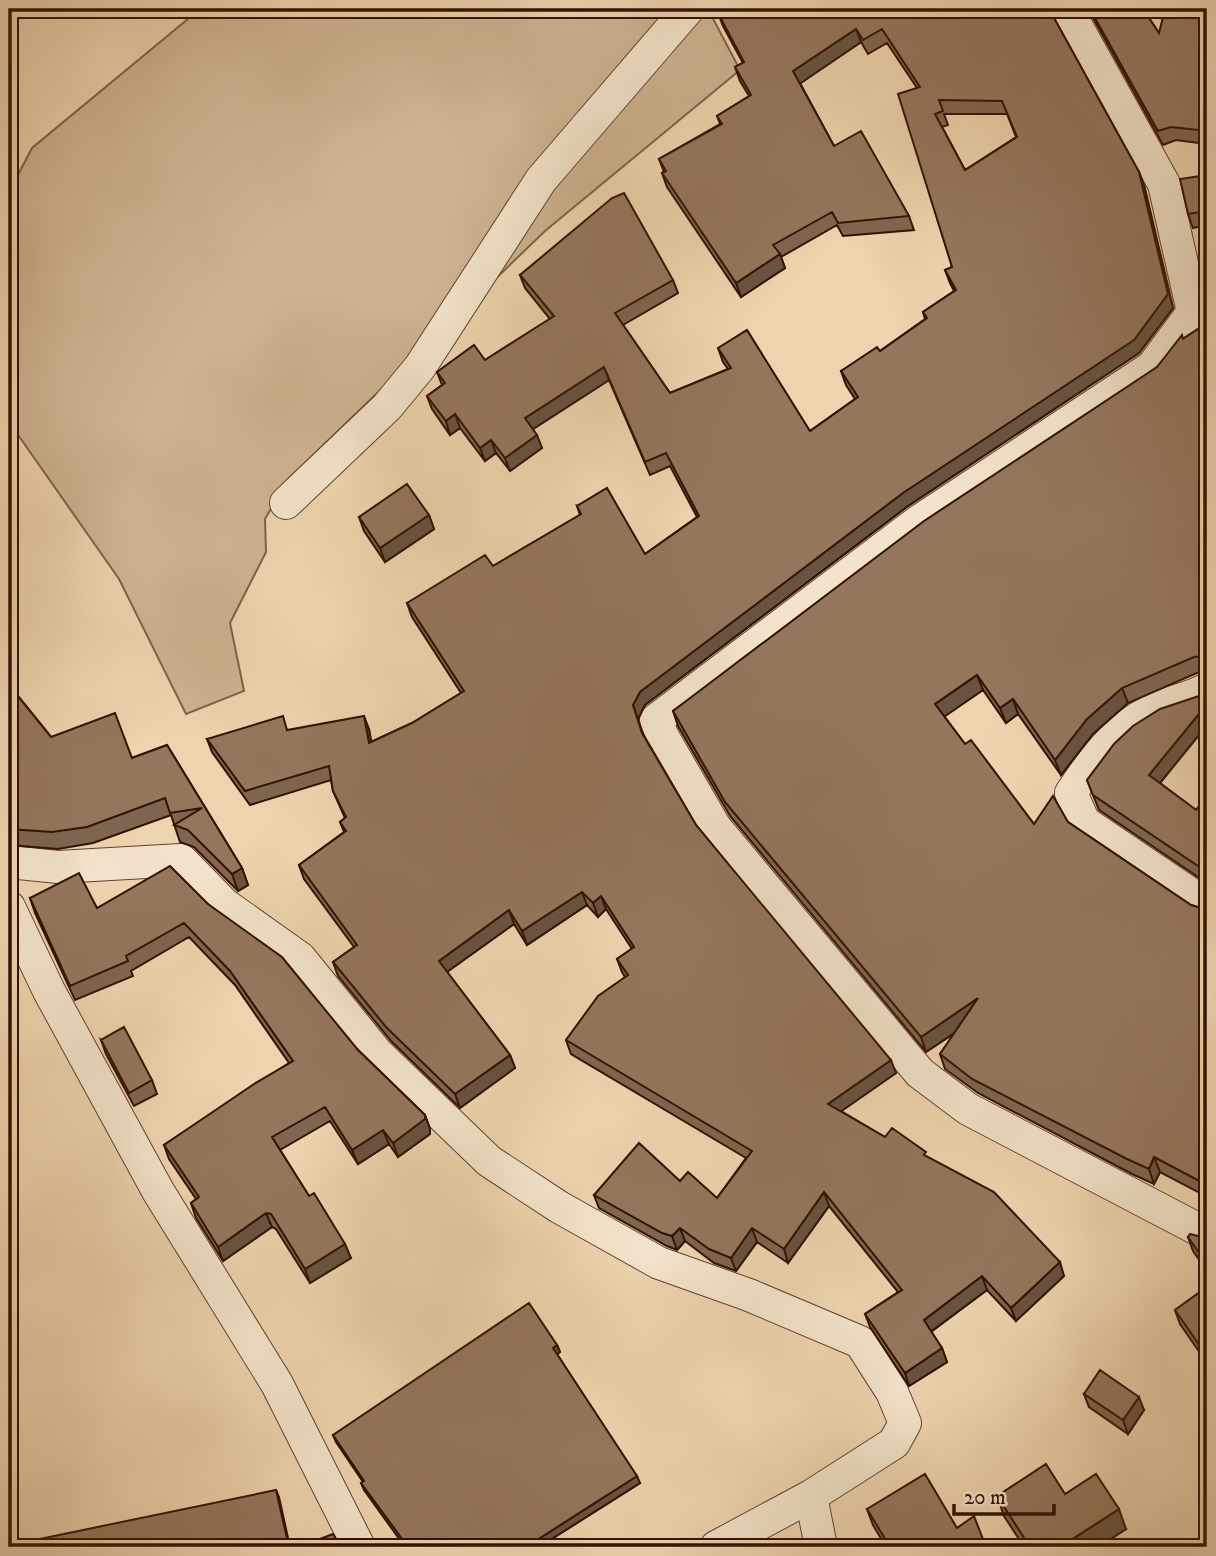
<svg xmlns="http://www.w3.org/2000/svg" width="1216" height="1556" font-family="'IM FELL DW Pica',serif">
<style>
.green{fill:#cdb391;stroke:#80624a;stroke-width:2}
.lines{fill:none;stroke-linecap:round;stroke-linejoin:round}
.street-casing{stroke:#61422e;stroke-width:34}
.street{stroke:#f3e3ca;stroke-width:32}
.wall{fill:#7e654f;stroke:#321103;stroke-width:2;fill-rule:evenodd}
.shaded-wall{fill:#675340;stroke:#321103;stroke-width:2}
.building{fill:#93765c;stroke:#321103;stroke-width:2;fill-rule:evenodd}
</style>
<rect width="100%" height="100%" fill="#edd4ae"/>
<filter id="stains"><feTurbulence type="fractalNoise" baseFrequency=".00286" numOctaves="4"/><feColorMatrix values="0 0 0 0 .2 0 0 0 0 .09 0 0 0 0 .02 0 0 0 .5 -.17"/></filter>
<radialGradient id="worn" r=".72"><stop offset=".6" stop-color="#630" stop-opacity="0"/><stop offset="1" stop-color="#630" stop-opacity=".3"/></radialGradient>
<path class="green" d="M 200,9 L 708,9 L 740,70 L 545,231 L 289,478 L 265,519 L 266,552 L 230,623 L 244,691 L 186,714 L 119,579 L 9,422 L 9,192 L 32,148 Z"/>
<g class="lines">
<g class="street-casing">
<path id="street" d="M 1067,9 L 1164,184 L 1193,312
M 1207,293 L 1152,367 L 919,521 L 656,720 L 663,737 L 715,827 L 920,1073 L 968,1109 L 1207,1234
M 286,503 L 387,407 L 420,367 L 541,180 L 688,9
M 1207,689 C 1189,699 1169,701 1151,711 C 1116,728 1092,761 1071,793 L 1084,822 L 1207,905
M 9,862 L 58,867 L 181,860 L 224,904 L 300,958 L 377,1053 L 489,1161 L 559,1207 L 659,1263 L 749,1295 L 860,1342 L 892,1392 L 905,1423 L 894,1443 L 811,1496
M 9,907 L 49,991 L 158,1191 L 277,1384 L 359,1547
M 716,1547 L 811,1496 L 821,1547"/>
</g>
<use href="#street" class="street"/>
</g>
<path class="wall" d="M 1049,9 L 1139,172 L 1144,185 L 1173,308 L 1139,353 L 908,506 L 645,705 L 638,719 L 643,734 L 696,825 L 896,1073 L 841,1111 L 885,1137 L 929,1158 L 1064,1276 L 1016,1321 L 987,1290 L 931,1332 L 942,1348 L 947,1362 L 909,1386 L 870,1327 L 865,1314 L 898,1292 L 829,1206 L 788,1263 L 757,1242 L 736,1271 L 714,1263 L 685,1241 L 677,1250 L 667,1246 L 599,1208 L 594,1195 L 680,1181 L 717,1198 L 746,1158 L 571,1054 L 566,1040 L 625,977 L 622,972 L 617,959 L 632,949 L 606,909 L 598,917 L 587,905 L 527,945 L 514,924 L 447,972 L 510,1055 L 515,1068 L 460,1108 L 391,1041 L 338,976 L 333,962 L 354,947 L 304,879 L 299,865 L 344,832 L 340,822 L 345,818 L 333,791 L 331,780 L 250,805 L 212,752 L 207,739 L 369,729 L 371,742 L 412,723 L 461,693 L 412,617 L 407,603 L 493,566 L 580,515 L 577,506 L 645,554 L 697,517 L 670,466 L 650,475 L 609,380 L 533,429 L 542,448 L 510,471 L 496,453 L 485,461 L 460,428 L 450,435 L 432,409 L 427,396 L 442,385 L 437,372 L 485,360 L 550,319 L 525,288 L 520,275 L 673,280 L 678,293 L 623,325 L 670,393 L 728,369 L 723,362 L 718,348 L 810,431 L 855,399 L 846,385 L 841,371 L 880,351 L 925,319 L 923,312 L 954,291 L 950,283 L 945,270 L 952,267 L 917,88 L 887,43 L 868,54 L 861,42 L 800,83 L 834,146 L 909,216 L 914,230 L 843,236 L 837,225 L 781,257 L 785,268 L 741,297 L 667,187 L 662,173 L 664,172 L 659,159 L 720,124 L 717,116 L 749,96 L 740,81 L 735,67 L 743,63 L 723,26 L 718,13 ZM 944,114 L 1007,114 L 1016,137 L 965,170 L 942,127 L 948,125 Z
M 1088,9 L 1143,9 L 1159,33 L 1207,9 L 1207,144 L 1176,140 L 1163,145 Z
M 1207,175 L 1207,225 L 1193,228 L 1188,214 Z
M 1207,323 L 1207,671 L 1199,672 L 1128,703 L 1093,734 L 1061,775 L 1018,714 L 1006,723 L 983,690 L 944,716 L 965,744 L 1034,824 L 1068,822 L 1191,905 L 1201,908 L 1207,905 L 1207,1213 L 1202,1198 L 1204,1195 L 1160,1172 L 1154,1184 L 1132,1174 L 978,1093 L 945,1069 L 940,1054 L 955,1033 L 926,1052 L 730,816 L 678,726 L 673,711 L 1157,367 L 1184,338 Z
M 429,515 L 434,529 L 385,562 L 364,531 L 359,517 Z
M 9,685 L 51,737 L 132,758 L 167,745 L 242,868 L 248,885 L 238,891 L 194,847 L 180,842 L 171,815 L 93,843 L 58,849 L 9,845 Z
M 1207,691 L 1207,737 L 1203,730 L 1160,783 L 1196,810 L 1207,797 L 1207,883 L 1099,810 L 1087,780 Z
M 30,898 L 97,908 L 208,904 L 425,1115 L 430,1129 L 430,1134 L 398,1157 L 389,1144 L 358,1164 L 330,1121 L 280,1150 L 309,1196 L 351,1258 L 310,1283 L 276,1229 L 272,1227 L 223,1261 L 196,1218 L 191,1203 L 196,1199 L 169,1159 L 164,1145 L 289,1063 L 235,985 L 189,937 L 131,971 L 133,976 L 75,1000 L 35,913 Z
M 101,1040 L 152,1080 L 157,1094 L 134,1106 L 106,1054 Z
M 1207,1236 L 1207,1271 L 1193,1251 L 1188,1237 L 1202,1237 Z
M 1207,1287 L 1207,1363 L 1180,1324 L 1175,1310 Z
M 557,1345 L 560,1352 L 557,1354 L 640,1483 L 539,1547 L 405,1547 L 364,1490 L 361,1483 L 363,1482 L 336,1442 L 333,1435 Z
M 1084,1394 L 1144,1410 L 1128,1434 L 1089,1407 Z
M 1065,1494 L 1126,1529 L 1098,1547 L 1024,1547 L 1004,1516 L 997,1496 Z
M 867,1509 L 957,1528 L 986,1547 L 886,1547 L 873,1525 Z"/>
<path class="shaded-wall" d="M 856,29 L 861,42 L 798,85 L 793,71 Z
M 1139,172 L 1144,185 L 1173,308 L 1139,353 L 908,506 L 645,705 L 638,719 L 633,705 L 640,692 Z
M 780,254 L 785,268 L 741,297 L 736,283 Z
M 604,367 L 609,380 L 530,431 L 525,418 Z
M 455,414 L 460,428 L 450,435 L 446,421 Z
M 537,435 L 542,448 L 510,471 L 505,458 Z
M 491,440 L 496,453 L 485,461 L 480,448 Z
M 1207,462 L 1207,480 L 1200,466 Z
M 429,515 L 434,529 L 385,562 L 380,548 Z
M 9,576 L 12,585 L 9,587 Z
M 977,675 L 983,690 L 941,719 L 935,704 Z
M 1122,688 L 1128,703 L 1093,734 L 1061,775 L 1055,760 L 1087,719 Z
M 1013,699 L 1018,714 L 1006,723 L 1000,708 Z
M 1198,715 L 1203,730 L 1155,789 L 1149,775 Z
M 364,716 L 369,729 L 374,756 L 369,743 Z
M 242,868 L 248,885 L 238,891 L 232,874 Z
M 582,892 L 587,905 L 527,945 L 522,931 Z
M 601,896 L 606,909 L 598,917 L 593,903 Z
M 509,910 L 514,924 L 444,974 L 439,961 Z
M 978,998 L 984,1013 L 926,1052 L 921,1037 Z
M 510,1055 L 515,1068 L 460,1108 L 455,1094 Z
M 891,1060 L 896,1073 L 833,1117 L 828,1104 Z
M 425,1115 L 430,1129 L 430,1134 L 398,1157 L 393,1143 Z
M 383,1130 L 389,1144 L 358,1164 L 352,1150 Z
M 1154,1157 L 1160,1172 L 1154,1184 L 1149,1169 Z
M 824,1192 L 829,1206 L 788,1263 L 784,1249 Z
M 266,1213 L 272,1227 L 223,1261 L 218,1247 Z
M 680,1228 L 685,1241 L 677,1250 L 672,1236 Z
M 752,1228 L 757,1242 L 736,1271 L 731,1258 Z
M 345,1244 L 351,1258 L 310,1283 L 305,1269 Z
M 1060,1262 L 1064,1276 L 1016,1321 L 1011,1308 Z
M 982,1276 L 987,1290 L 929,1333 L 924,1320 Z
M 557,1345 L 560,1352 L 556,1355 L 553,1348 Z
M 942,1348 L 947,1362 L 909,1386 L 905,1373 Z
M 1139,1397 L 1144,1410 L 1128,1434 L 1123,1420 Z
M 637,1476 L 640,1483 L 539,1547 L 526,1547 Z
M 276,1490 L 279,1497 L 290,1547 L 289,1547 Z
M 1119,1509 L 1126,1529 L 1098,1547 L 1060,1547 Z"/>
<path class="building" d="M 726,9 L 1049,9 L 1139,172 L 1168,294 L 1134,340 L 903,493 L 640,692 L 633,705 L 642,733 L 696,825 L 891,1060 L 828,1104 L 885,1137 L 892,1128 L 926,1152 L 924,1155 L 994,1192 L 1060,1262 L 1011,1308 L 982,1276 L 924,1320 L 942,1348 L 905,1373 L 865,1314 L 902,1290 L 824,1192 L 784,1249 L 752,1228 L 731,1258 L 709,1249 L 680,1228 L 672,1236 L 662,1233 L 594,1195 L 639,1143 L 680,1181 L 688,1172 L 717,1198 L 752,1151 L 566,1040 L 598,996 L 628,975 L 617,959 L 634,947 L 601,896 L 593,903 L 582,892 L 522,931 L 509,910 L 439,961 L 510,1055 L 455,1094 L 386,1027 L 333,962 L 357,945 L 299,865 L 346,831 L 340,822 L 346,817 L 333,791 L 329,766 L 245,791 L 207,739 L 283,716 L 287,730 L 364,716 L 369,743 L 412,723 L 464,691 L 407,603 L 485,555 L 493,566 L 581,514 L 577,506 L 607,488 L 645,554 L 699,516 L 666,453 L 645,462 L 604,367 L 525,418 L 537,435 L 505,458 L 491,440 L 480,448 L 455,414 L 446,421 L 427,396 L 445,383 L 437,372 L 474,345 L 485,360 L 554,316 L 520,275 L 612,198 L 624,193 L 673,280 L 615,313 L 670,393 L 731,368 L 718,348 L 747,330 L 810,431 L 858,397 L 841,371 L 877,347 L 880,351 L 927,318 L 923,312 L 956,290 L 945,270 L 952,267 L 898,94 L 920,87 L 882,29 L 863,40 L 856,29 L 793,71 L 834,146 L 861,131 L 909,216 L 838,223 L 832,212 L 773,245 L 780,254 L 736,283 L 662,173 L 666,171 L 659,159 L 722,124 L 717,116 L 751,95 L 735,67 L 744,62 L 718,13 ZM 939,100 L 1002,101 L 1017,137 L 965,170 L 935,114 L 943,111 Z
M 1090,9 L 1143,9 L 1159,33 L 1165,9 L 1207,9 L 1207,131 L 1171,127 L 1158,131 Z
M 1207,175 L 1207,211 L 1188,214 L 1180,179 Z
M 1207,323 L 1207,462 L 1200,466 L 1207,477 L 1207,507 L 1204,509 L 1207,513 L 1207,657 L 1203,656 L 1194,657 L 1122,688 L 1087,719 L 1055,760 L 1013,699 L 1000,708 L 977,675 L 935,704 L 965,744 L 971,740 L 1034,824 L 1053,796 L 1068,822 L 1191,905 L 1201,908 L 1207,905 L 1207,1185 L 1154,1157 L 1149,1169 L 1127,1159 L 972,1079 L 940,1054 L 978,998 L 921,1037 L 725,802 L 673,711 L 924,521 L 1157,367 L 1182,335 L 1183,339 Z
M 407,484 L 429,515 L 380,548 L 359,517 Z
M 9,685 L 51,737 L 115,713 L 132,758 L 167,745 L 242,868 L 232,874 L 188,830 L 174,825 L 202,808 L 170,813 L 165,798 L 87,827 L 52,832 L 9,829 Z
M 1207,691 L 1207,727 L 1206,728 L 1198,715 L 1149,775 L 1196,810 L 1207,797 L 1207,872 L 1093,795 L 1087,780 L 1114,744 L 1133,726 L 1160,709 L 1202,695 Z
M 170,866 L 208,904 L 282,957 L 358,1050 L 425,1115 L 425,1119 L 393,1143 L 383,1130 L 352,1150 L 325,1107 L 272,1137 L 309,1196 L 314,1193 L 345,1244 L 305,1269 L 271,1214 L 266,1213 L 218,1247 L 191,1203 L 199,1197 L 164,1145 L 254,1084 L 293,1061 L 230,971 L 184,923 L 126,956 L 128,961 L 70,986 L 30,898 L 79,873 L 97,908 Z
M 124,1027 L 152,1080 L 129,1093 L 101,1040 Z
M 1207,1190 L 1207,1202 L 1202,1198 Z
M 1190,1234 L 1202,1237 L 1207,1236 L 1207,1264 L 1188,1237 Z
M 1207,1287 L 1207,1356 L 1175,1310 Z
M 529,1303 L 557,1345 L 553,1348 L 637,1476 L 526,1547 L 408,1547 L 361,1483 L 364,1481 L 333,1435 Z
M 1100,1370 L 1139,1397 L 1123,1420 L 1084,1394 Z
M 1046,1464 L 1065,1494 L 1096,1474 L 1119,1509 L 1060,1547 L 1030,1547 L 997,1496 Z
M 925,1474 L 957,1528 L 974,1516 L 986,1547 L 890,1547 L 867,1509 Z
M 276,1490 L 289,1547 L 31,1547 L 30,1541 Z
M 333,1534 L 341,1547 L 299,1547 Z"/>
<rect width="1216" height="1556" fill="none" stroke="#edd4ae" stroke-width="35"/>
<rect x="10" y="10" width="1195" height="1535" fill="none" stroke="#321103" stroke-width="3.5"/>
<rect x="18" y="18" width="1181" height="1521" fill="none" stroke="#321103" stroke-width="2"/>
<path d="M954 1504v10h100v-10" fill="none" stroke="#321103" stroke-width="3.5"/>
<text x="964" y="1504" font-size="21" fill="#321103" stroke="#f3e3ca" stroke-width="5" paint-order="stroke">20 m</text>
<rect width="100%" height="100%" filter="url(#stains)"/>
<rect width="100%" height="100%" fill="url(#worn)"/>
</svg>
